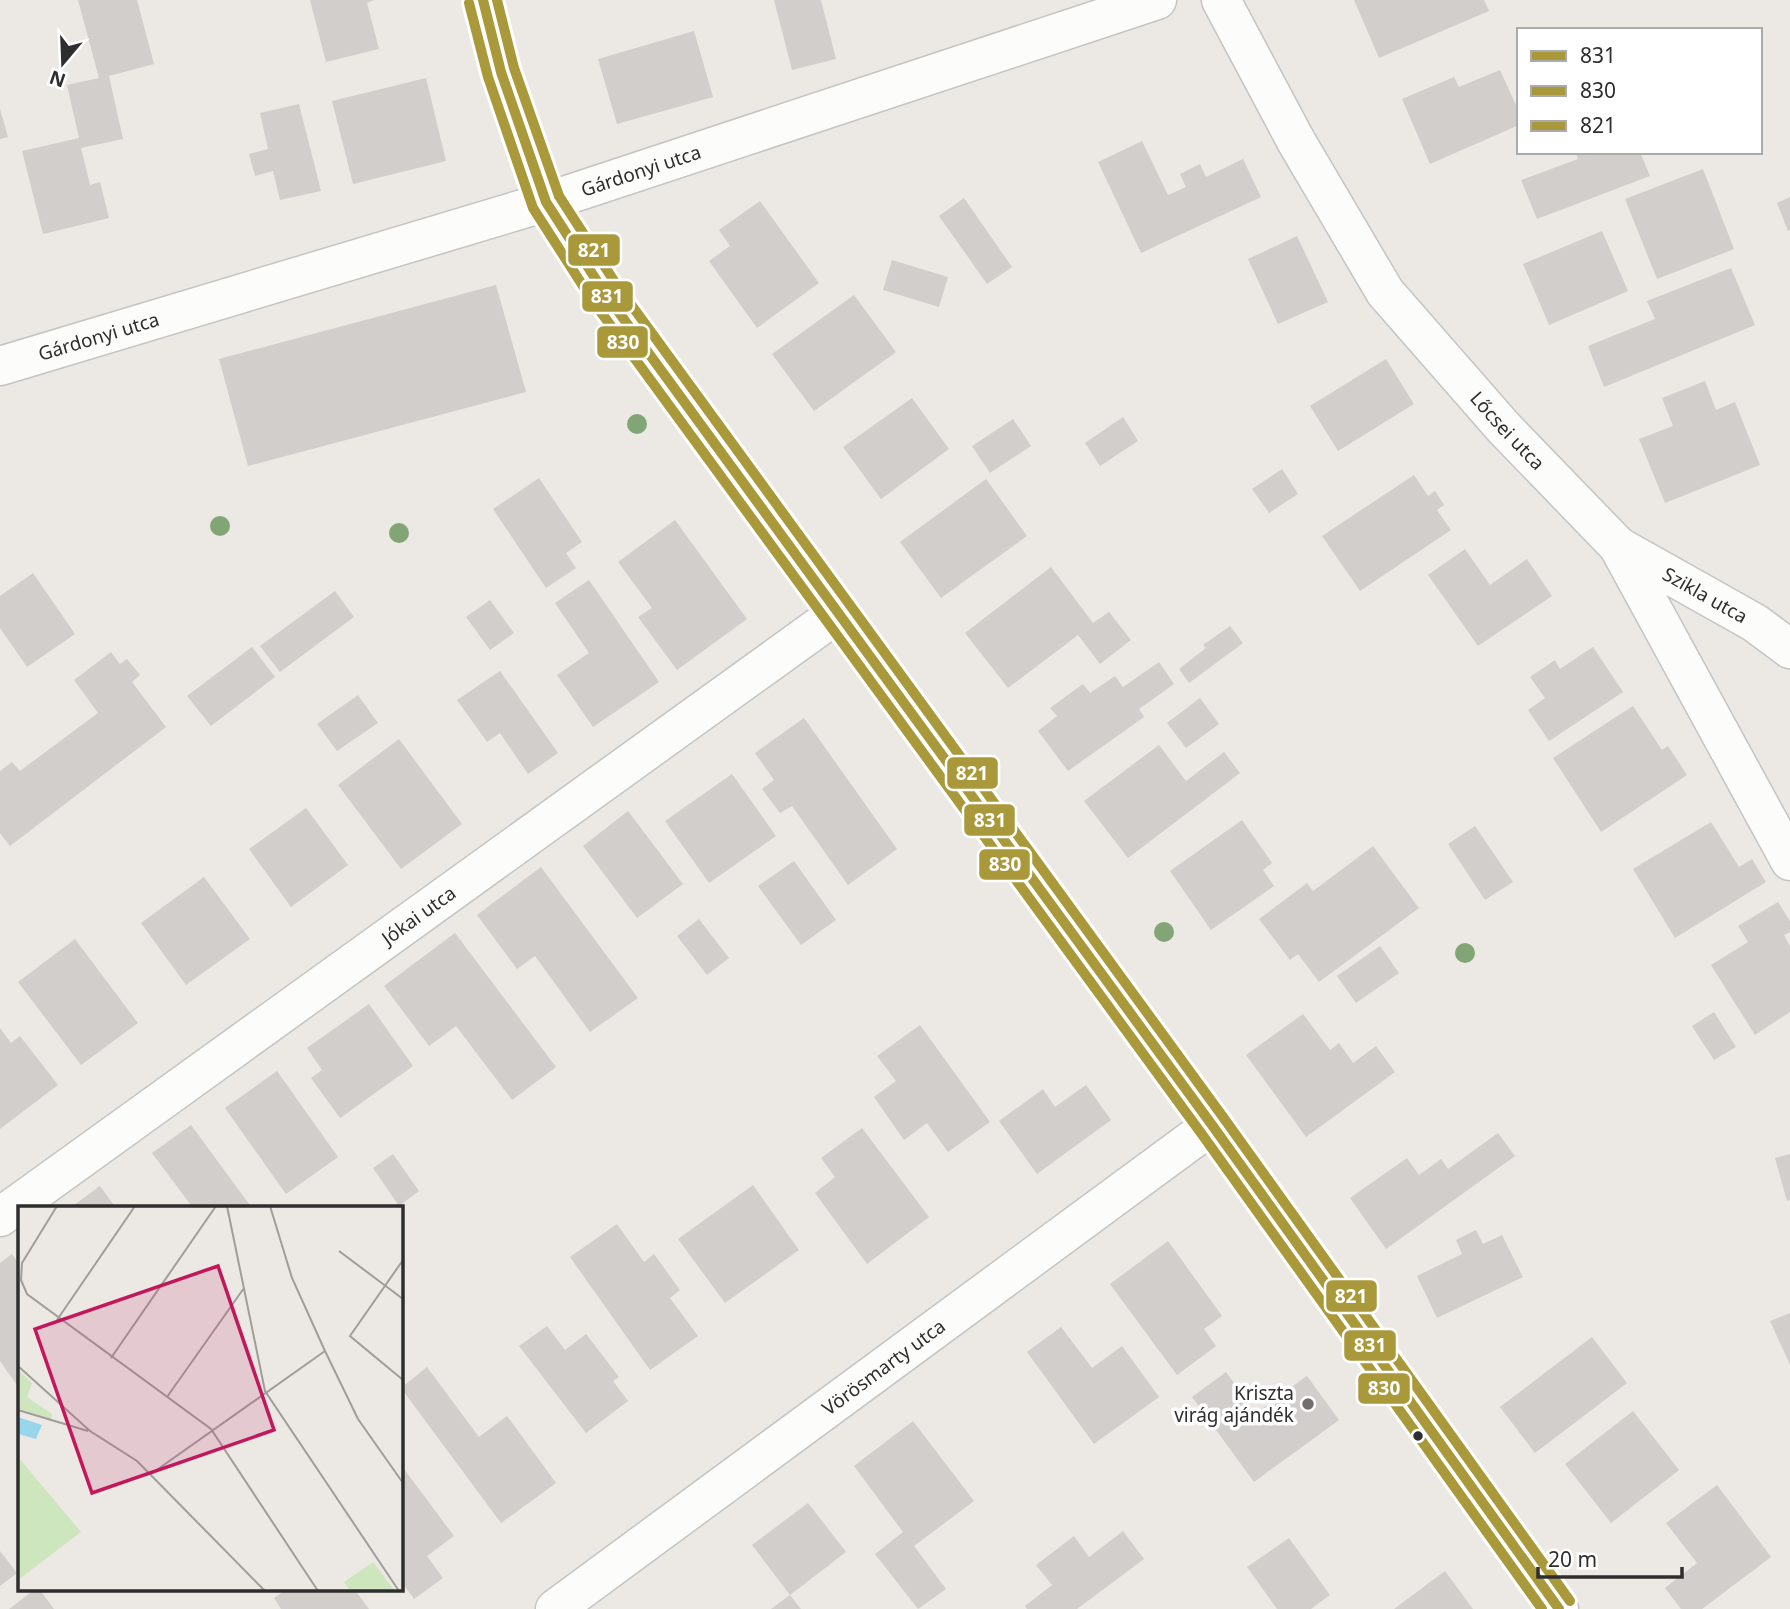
<svg xmlns="http://www.w3.org/2000/svg" width="1790" height="1609" font-family="'Noto Sans',sans-serif">
<style>
.building{fill:#d1cecb}
.lines{fill:none;stroke-linecap:round;stroke-linejoin:round}
.street-casing{stroke:#c5c4c5;stroke-width:41}
.secondary-casing{stroke:#c5c4c5;stroke-width:41}
.street{stroke:#fcfcfb;stroke-width:38}
.secondary{stroke:#fcfcfb;stroke-width:38}
.bus-1-casing{stroke:#fff;stroke-width:16}
.bus-2-casing{stroke:#fff;stroke-width:16}
.bus-3-casing{stroke:#fff;stroke-width:16}
.bus-1{stroke:#a9993b;stroke-width:10}
.bus-2{stroke:#a9993b;stroke-width:10}
.bus-3{stroke:#a9993b;stroke-width:10}
.tree{fill:#82a575}
.poi-dot{fill:#706f6e;stroke:#fff;stroke-width:2.5}
.bus-dot{fill:#2e2e2e;stroke:#fff;stroke-width:2.5}
.labels{text-anchor:middle;dominant-baseline:central;stroke-width:7;stroke-linejoin:round;paint-order:stroke}
.street-label{font-size:19px;fill:#2e2e2e;stroke:#fff}
.poi-label{font-size:19px;fill:#2e2e2e;stroke:#fff;text-anchor:end}
.inset-road{fill:none;stroke:#a09e9b;stroke-width:2}
.view{fill:#c2185b;fill-opacity:0.15;stroke:#c2185b;stroke-width:3.5}
.inset-edge{fill:none;stroke:#2e2e2e;stroke-width:3.5}
.line-badge{stroke:#fff;stroke-width:2.5}
.badge-label{font-size:19px;text-anchor:middle;font-weight:bold;fill:#fff}
</style>
<rect width="100%" height="100%" fill="#ece8e4"/>
<path class="building" d="M 78,0 L 137,0 L 154,64 L 109,76 L 123,139 L 81,148 L 90,185 L 100,182 L 109,218 L 43,234 L 22,151 L 79,138 L 67,85 L 99,78 Z
M 310,0 L 374,0 L 367,3 L 379,49 L 326,62 Z
M 774,0 L 821,0 L 836,59 L 792,70 Z
M 1354,0 L 1484,0 L 1489,11 L 1379,58 Z
M 694,31 L 713,97 L 617,124 L 598,59 Z
M 1500,70 L 1519,112 L 1519,125 L 1430,164 L 1402,99 L 1454,77 L 1459,87 Z
M 426,78 L 446,161 L 353,184 L 332,101 Z
M 299,104 L 321,191 L 280,200 L 273,171 L 255,176 L 249,154 L 268,149 L 260,113 Z
M 0,109 L 8,137 L 0,139 Z
M 1142,141 L 1168,195 L 1186,187 L 1180,174 L 1200,164 L 1206,177 L 1243,159 L 1261,197 L 1141,253 L 1098,162 Z
M 1575,152 L 1640,152 L 1650,176 L 1537,219 L 1521,180 L 1578,159 Z
M 1703,169 L 1734,249 L 1657,279 L 1625,199 Z
M 1790,197 L 1790,230 L 1788,231 L 1777,203 Z
M 964,198 L 1012,267 L 987,284 L 939,216 Z
M 760,201 L 819,283 L 757,328 L 709,261 L 730,246 L 719,230 Z
M 1602,231 L 1628,291 L 1549,325 L 1523,264 Z
M 1297,236 L 1328,302 L 1278,324 L 1248,259 Z
M 892,260 L 948,277 L 939,307 L 883,290 Z
M 1731,268 L 1755,325 L 1604,387 L 1588,346 L 1655,319 L 1647,301 Z
M 496,285 L 526,392 L 248,466 L 219,359 Z
M 854,295 L 896,352 L 814,411 L 772,354 Z
M 1386,359 L 1414,404 L 1338,451 L 1310,406 Z
M 1705,381 L 1716,410 L 1735,402 L 1760,465 L 1665,503 L 1639,439 L 1673,426 L 1662,398 Z
M 912,398 L 949,449 L 881,499 L 843,447 Z
M 1123,417 L 1138,441 L 1100,466 L 1085,443 Z
M 1013,419 L 1031,446 L 990,473 L 972,446 Z
M 1282,469 L 1298,494 L 1269,513 L 1252,489 Z
M 1414,475 L 1428,496 L 1435,491 L 1444,505 L 1437,510 L 1451,530 L 1360,591 L 1322,536 Z
M 539,478 L 582,542 L 566,553 L 576,568 L 546,588 L 493,509 Z
M 986,479 L 1027,536 L 941,598 L 900,542 Z
M 675,520 L 747,619 L 677,670 L 638,617 L 652,608 L 618,562 Z
M 1465,549 L 1490,585 L 1527,559 L 1552,596 L 1478,646 L 1428,575 Z
M 1051,567 L 1093,623 L 1109,612 L 1131,640 L 1100,664 L 1078,635 L 1008,688 L 965,633 Z
M 33,573 L 75,634 L 27,667 L 0,628 L 0,596 Z
M 589,580 L 659,682 L 593,727 L 557,675 L 589,653 L 555,603 Z
M 335,591 L 354,617 L 280,672 L 260,646 Z
M 490,600 L 514,633 L 490,650 L 466,617 Z
M 1230,626 L 1243,643 L 1189,683 L 1179,669 L 1206,648 L 1203,645 Z
M 252,647 L 275,677 L 211,726 L 187,696 Z
M 1593,647 L 1623,692 L 1549,741 L 1528,710 L 1545,698 L 1530,677 L 1555,660 L 1560,669 Z
M 111,652 L 120,664 L 127,659 L 140,675 L 132,682 L 166,727 L 10,846 L 0,833 L 0,771 L 12,762 L 20,771 L 98,713 L 74,680 Z
M 1159,662 L 1174,684 L 1139,709 L 1144,717 L 1068,771 L 1038,731 L 1057,716 L 1050,708 L 1083,684 L 1090,693 L 1115,676 L 1123,687 Z
M 500,671 L 558,753 L 528,774 L 500,733 L 487,742 L 457,700 Z
M 358,695 L 378,723 L 337,751 L 317,724 Z
M 1200,698 L 1219,724 L 1186,748 L 1167,723 Z
M 1633,706 L 1662,750 L 1668,746 L 1687,775 L 1601,832 L 1553,758 Z
M 804,718 L 897,849 L 848,885 L 792,806 L 780,813 L 762,789 L 774,780 L 755,753 Z
M 399,739 L 462,824 L 401,869 L 338,785 Z
M 1159,745 L 1186,781 L 1224,752 L 1240,773 L 1128,858 L 1084,801 Z
M 732,774 L 776,836 L 709,883 L 665,821 Z
M 306,808 L 348,865 L 291,907 L 249,849 Z
M 628,811 L 683,884 L 637,918 L 583,846 Z
M 1242,820 L 1272,863 L 1263,870 L 1274,886 L 1211,930 L 1170,871 Z
M 1711,822 L 1739,867 L 1752,859 L 1766,882 L 1675,938 L 1633,869 Z
M 1475,826 L 1513,882 L 1485,900 L 1448,844 Z
M 1373,846 L 1419,908 L 1319,982 L 1298,954 L 1290,960 L 1259,919 L 1307,883 L 1313,891 Z
M 794,861 L 836,920 L 801,945 L 758,886 Z
M 541,867 L 638,998 L 590,1032 L 535,956 L 517,969 L 477,915 Z
M 204,877 L 250,939 L 186,985 L 141,923 Z
M 1778,902 L 1790,921 L 1790,932 L 1784,935 L 1790,946 L 1790,1012 L 1755,1035 L 1711,965 L 1748,942 L 1738,926 Z
M 699,919 L 729,958 L 707,975 L 677,936 Z
M 455,933 L 556,1067 L 512,1100 L 456,1026 L 429,1046 L 384,986 Z
M 75,939 L 138,1023 L 81,1065 L 18,982 Z
M 1380,946 L 1399,973 L 1356,1003 L 1337,976 Z
M 369,1004 L 413,1066 L 340,1118 L 311,1078 L 322,1070 L 307,1048 Z
M 1714,1012 L 1736,1047 L 1714,1060 L 1692,1026 Z
M 1303,1014 L 1330,1050 L 1339,1043 L 1353,1063 L 1376,1046 L 1395,1072 L 1306,1137 L 1246,1055 Z
M 920,1025 L 990,1122 L 948,1152 L 927,1123 L 904,1140 L 874,1097 L 896,1081 L 877,1056 Z
M 0,1028 L 11,1043 L 20,1036 L 58,1085 L 0,1129 Z
M 277,1071 L 338,1157 L 286,1194 L 225,1108 Z
M 1086,1085 L 1111,1120 L 1037,1174 L 999,1121 L 1043,1089 L 1055,1107 Z
M 191,1125 L 252,1208 L 193,1208 L 152,1153 Z
M 862,1128 L 929,1217 L 867,1264 L 815,1193 L 835,1177 L 821,1158 Z
M 1498,1133 L 1515,1156 L 1386,1249 L 1350,1198 L 1407,1158 L 1419,1175 L 1441,1159 L 1448,1169 Z
M 393,1154 L 419,1191 L 399,1206 L 373,1168 Z
M 1790,1154 L 1790,1200 L 1787,1201 L 1775,1158 Z
M 753,1185 L 799,1250 L 725,1303 L 678,1239 Z
M 100,1186 L 116,1208 L 70,1208 Z
M 617,1224 L 644,1262 L 654,1254 L 680,1290 L 670,1298 L 698,1336 L 650,1370 L 570,1257 Z
M 1476,1230 L 1483,1244 L 1502,1235 L 1523,1277 L 1437,1318 L 1417,1276 L 1462,1254 L 1456,1240 Z
M 1168,1241 L 1222,1316 L 1204,1329 L 1216,1346 L 1177,1375 L 1110,1284 Z
M 12,1254 L 19,1264 L 19,1388 L 0,1361 L 0,1263 Z
M 1790,1313 L 1790,1365 L 1770,1321 Z
M 547,1326 L 565,1350 L 586,1334 L 619,1377 L 613,1381 L 628,1401 L 586,1433 L 519,1346 Z
M 1061,1327 L 1092,1368 L 1122,1346 L 1159,1397 L 1094,1444 L 1027,1352 Z
M 1592,1337 L 1627,1383 L 1535,1453 L 1500,1407 Z
M 427,1367 L 479,1437 L 507,1416 L 556,1483 L 501,1523 L 401,1388 Z
M 1226,1372 L 1256,1413 L 1307,1376 L 1339,1420 L 1254,1482 L 1192,1397 Z
M 1633,1411 L 1679,1470 L 1611,1523 L 1565,1464 Z
M 913,1421 L 974,1501 L 914,1546 L 946,1589 L 918,1609 L 875,1554 L 903,1532 L 854,1466 Z
M 401,1465 L 454,1536 L 427,1556 L 443,1578 L 414,1599 L 401,1581 Z
M 1717,1485 L 1771,1557 L 1702,1609 L 1681,1609 L 1665,1588 L 1697,1563 L 1666,1523 Z
M 808,1503 L 846,1552 L 790,1595 L 752,1545 Z
M 1123,1531 L 1144,1559 L 1077,1609 L 1027,1609 L 1025,1606 L 1052,1585 L 1036,1565 L 1074,1536 L 1089,1557 Z
M 1289,1538 L 1330,1595 L 1311,1609 L 1277,1609 L 1247,1567 Z
M 0,1551 L 17,1573 L 0,1586 Z
M 1445,1571 L 1473,1609 L 1394,1609 Z
M 34,1590 L 40,1590 L 54,1609 L 9,1609 Z
M 286,1590 L 355,1590 L 369,1609 L 281,1609 L 274,1598 Z
M 790,1595 L 801,1609 L 771,1609 Z"/>
<g class="lines">
<g class="street-casing">
<g id="street">
<path id="s1" d="M 1221,0 L 1296,141 L 1385,292 L 1503,427 L 1618,546 L 1790,861"/>
<path id="s2" d="M 0,366 L 546,202 L 1157,0"/>
<path id="s3" d="M 1618,546 L 1755,623 L 1790,649"/>
<path id="s4" d="M 0,1217 L 838,613"/>
<path id="s5" d="M 555,1609 L 1212,1125"/>
</g>
</g>
<g class="secondary-casing">
<path id="secondary" d="M 483,0 L 501,72 L 546,202 L 604,292 L 1212,1125 L 1559,1609"/>
</g>
<use href="#street" class="street"/>
<use href="#secondary" class="secondary"/>
<g class="bus-1-casing">
<path id="bus-1" d="M 483,0 L 501,72 L 546,202 L 604,292 L 1212,1125 L 1559,1609"/>
</g>
<g class="bus-2-casing">
<path id="bus-2" d="M 469,3 L 488,77 L 533,208 L 592,300 L 1201,1133 L 1542,1609"/>
</g>
<g class="bus-3-casing">
<path id="bus-3" d="M 497,0 L 514,68 L 559,196 L 616,284 L 1223,1117 L 1570,1601"/>
</g>
<use href="#bus-1" class="bus-1"/>
<use href="#bus-2" class="bus-2"/>
<use href="#bus-3" class="bus-3"/>
</g>
<g class="tree">
<circle cx="637" cy="424" r="10"/>
<circle cx="220" cy="526" r="10"/>
<circle cx="399" cy="533" r="10"/>
<circle cx="1164" cy="932" r="10"/>
<circle cx="1465" cy="953" r="10"/>
</g>
<circle class="poi-dot" cx="1308" cy="1404" r="7"/>
<circle class="bus-dot" cx="1418" cy="1436" r="6"/>
<g class="labels">
<g class="street-label">
<text stroke="none"><textPath href="#s2" startOffset="670">Gárdonyi utca</textPath></text>
<text stroke="none"><textPath href="#s2" startOffset="103">Gárdonyi utca</textPath></text>
<text stroke="none"><textPath href="#s1" startOffset="520">Lőcsei utca</textPath></text>
<text stroke="none"><textPath href="#s3" startOffset="100">Szikla utca</textPath></text>
<text stroke="none"><textPath href="#s4" startOffset="516">Jókai utca</textPath></text>
<text stroke="none"><textPath href="#s5" startOffset="408">Vörösmarty utca</textPath></text>
</g>
<g class="poi-label">
<text x="1294" y="1393">Kriszta<tspan x="1294" dy="22">virág ajándék</tspan></text>
</g>
</g>
<g transform="translate(18 1206)">
<rect width="385" height="385" fill="#ece8e4"/>
<path d="M 0,164 L 14,177 L 9,191 L 34,208 L 33,214 L 0,202 ZM 0,251 L 63,326 L 0,374 ZM 355,356 L 377,385 L 332,385 L 326,376 Z" fill="#cee6be"/>
<path d="M 0,211 L 24,219 L 18,233 L 0,228 Z" fill="#99d6ec"/>
<path class="inset-road" d="M 39,0 L 4,57 L 3,74 L 9,88 L 193,223 L 300,385M 209,0 L 247,185 L 381,385M 252,0 L 274,72 L 307,145 L 340,213 L 385,277M 321,45 L 385,93M 385,54 L 332,130 L 385,174M 39,114 L 117,0M 93,152 L 198,0M 0,160 L 72,225 L 119,255 L 247,385M 149,191 L 226,82M 0,204 L 70,225M 133,268 L 307,145"/>
<path class="view" d="M 200,60 L 256,224 L 74,287 L 17,123 Z"/>
<rect width="385" height="385" class="inset-edge"/>
</g>
<g class="line-badge">
<rect x="567" y="233" width="54" height="34" rx="7" fill="#a9993b"/>
<rect x="581" y="280" width="53" height="33" rx="7" fill="#a9993b"/>
<rect x="596" y="325" width="53" height="34" rx="7" fill="#a9993b"/>
<rect x="946" y="756" width="53" height="34" rx="7" fill="#a9993b"/>
<rect x="963" y="803" width="53" height="34" rx="7" fill="#a9993b"/>
<rect x="978" y="848" width="53" height="33" rx="7" fill="#a9993b"/>
<rect x="1325" y="1279" width="53" height="34" rx="7" fill="#a9993b"/>
<rect x="1343" y="1329" width="54" height="33" rx="7" fill="#a9993b"/>
<rect x="1357" y="1372" width="54" height="33" rx="7" fill="#a9993b"/>
</g>
<g class="badge-label">
<text x="594" y="257">821</text>
<text x="607" y="303">831</text>
<text x="623" y="349">830</text>
<text x="972" y="780">821</text>
<text x="990" y="827">831</text>
<text x="1005" y="871">830</text>
<text x="1351" y="1303">821</text>
<text x="1370" y="1352">831</text>
<text x="1384" y="1395">830</text>
</g>
<rect x="1517" y="28" width="245" height="126" fill="#ffffff" stroke="#ababab" stroke-width="2"/>
<rect x="1531" y="51" width="35" height="10" fill="#a9993b" stroke="#ababab" stroke-width="2"/>
<text x="1580" y="63" font-size="21" fill="#2e2e2e">831</text>
<rect x="1531" y="86" width="35" height="10" fill="#a9993b" stroke="#ababab" stroke-width="2"/>
<text x="1580" y="98" font-size="21" fill="#2e2e2e">830</text>
<rect x="1531" y="121" width="35" height="10" fill="#a9993b" stroke="#ababab" stroke-width="2"/>
<text x="1580" y="133" font-size="21" fill="#2e2e2e">821</text>
<g transform="translate(63 63) rotate(199)" stroke="#ffffff" stroke-width="5" paint-order="stroke">
<path d="M0-5L12 26L0 18L-12 26Z" fill="#2e2e2e"/>
<text y="-10" font-size="19" font-weight="bold" text-anchor="middle" fill="#2e2e2e">N</text>
</g>
<path d="M1538 1567v10h144v-10" fill="none" stroke="#2e2e2e" stroke-width="3.5"/>
<text x="1548" y="1567" font-size="21" fill="#2e2e2e" stroke="#ffffff" stroke-width="5" paint-order="stroke">20 m</text>
</svg>
